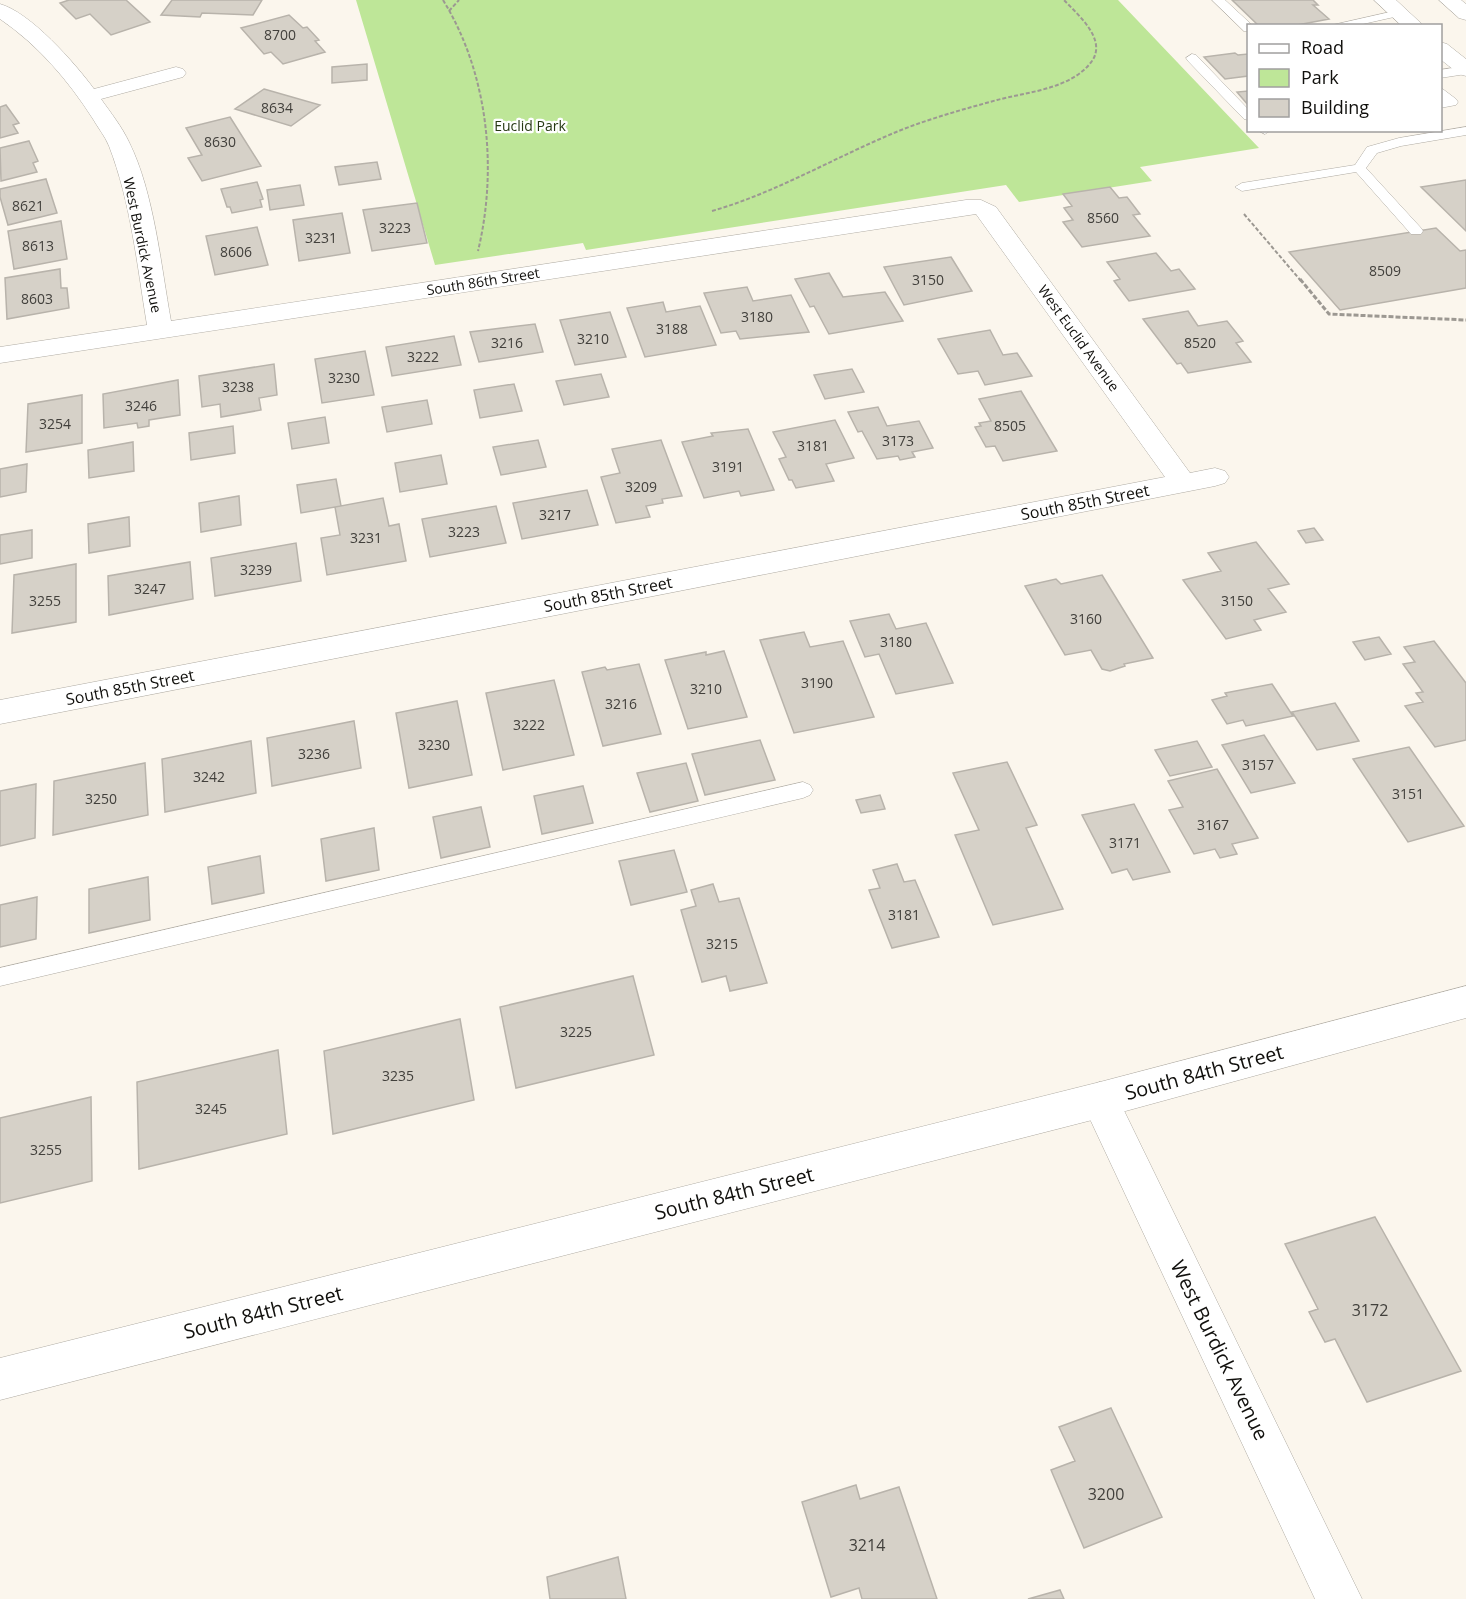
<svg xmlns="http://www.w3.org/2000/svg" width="1466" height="1599" font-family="'Open Sans',sans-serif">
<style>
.green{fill:#bee698}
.building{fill:#d6d1c8;stroke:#b8b3ab;stroke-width:1.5}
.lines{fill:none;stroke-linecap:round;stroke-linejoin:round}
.service-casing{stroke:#afaba3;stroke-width:1}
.minor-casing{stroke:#afaba3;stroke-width:1}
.tertiary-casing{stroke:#afaba3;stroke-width:1}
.secondary-casing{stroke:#afaba3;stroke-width:1}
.path-far1{stroke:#9c9892;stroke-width:2;stroke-dasharray:4 2;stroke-linecap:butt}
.path{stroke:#9c9892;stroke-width:3;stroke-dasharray:5 2;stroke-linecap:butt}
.service{fill:#fff;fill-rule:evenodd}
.minor{fill:#fff;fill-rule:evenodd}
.tertiary{fill:#fff;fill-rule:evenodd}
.secondary{fill:#fff;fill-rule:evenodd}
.labels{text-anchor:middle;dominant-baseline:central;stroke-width:4.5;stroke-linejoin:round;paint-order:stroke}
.number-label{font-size:14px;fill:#42403c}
.far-park-label{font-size:14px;fill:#273813;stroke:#fff}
.far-street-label{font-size:14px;fill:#11100d;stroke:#fff}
.street-label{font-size:16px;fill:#11100d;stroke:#fff}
.near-number-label{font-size:16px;fill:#42403c}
.near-street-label{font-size:20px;fill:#11100d;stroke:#fff}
</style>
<rect width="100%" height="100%" fill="#fbf6ed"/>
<path class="green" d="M 356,0 L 1118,0 L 1259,148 L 1140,167 L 1152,181 L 1019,202 L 1006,185 L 586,250 L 583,243 L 435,265 Z"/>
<path class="building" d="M 69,0 L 126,0 L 150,22 L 111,35 L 90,14 L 76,19 L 60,3 Z
M 172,0 L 262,0 L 253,15 L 202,13 L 200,17 L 161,15 Z
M 1232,0 L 1313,0 L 1318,5 L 1313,5 L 1329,19 L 1292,26 L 1259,26 Z
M 289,15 L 303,28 L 307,27 L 319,40 L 315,41 L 325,52 L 283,64 L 271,52 L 264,54 L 241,28 Z
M 1235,53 L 1238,55 L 1248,54 L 1248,76 L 1225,79 L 1204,57 Z
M 367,64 L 367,80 L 332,83 L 332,67 Z
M 264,89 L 320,105 L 291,126 L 235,109 Z
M 1248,91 L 1248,105 L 1237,92 Z
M 6,105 L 19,123 L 13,125 L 18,133 L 0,138 L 0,107 Z
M 230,117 L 261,166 L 202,181 L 188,158 L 202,155 L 186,128 Z
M 29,141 L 38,161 L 33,163 L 37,172 L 1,181 L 0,148 Z
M 377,162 L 381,179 L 339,185 L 335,167 Z
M 46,179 L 57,213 L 8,225 L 0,197 L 0,189 Z
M 1466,180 L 1466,231 L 1421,187 Z
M 257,182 L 263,199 L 260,200 L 262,207 L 232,213 L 230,207 L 227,207 L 221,189 Z
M 300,185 L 304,205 L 270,210 L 267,190 Z
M 1110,187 L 1119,198 L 1127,197 L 1140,214 L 1133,215 L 1150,236 L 1082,247 L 1063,222 L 1073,220 L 1064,208 L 1072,206 L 1063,194 Z
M 417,203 L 427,243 L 372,251 L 363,210 Z
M 342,213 L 350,253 L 299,261 L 293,220 Z
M 61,221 L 67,259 L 14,269 L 8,231 Z
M 257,227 L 268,265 L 215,275 L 206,236 Z
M 1436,228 L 1460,251 L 1466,250 L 1466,288 L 1340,310 L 1289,252 Z
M 1156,253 L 1171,271 L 1179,269 L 1195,289 L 1129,301 L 1114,281 L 1120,279 L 1107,262 Z
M 951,257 L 972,291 L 904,305 L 884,267 Z
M 60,269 L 61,288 L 67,288 L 69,308 L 7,319 L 5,278 Z
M 829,273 L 843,297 L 885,292 L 903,321 L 829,334 L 814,306 L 810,307 L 795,279 Z
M 747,287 L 753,301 L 791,295 L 809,332 L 740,339 L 736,331 L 721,333 L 704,293 Z
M 663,302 L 666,312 L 700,306 L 716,345 L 645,357 L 627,308 Z
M 1188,311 L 1198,326 L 1227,321 L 1243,341 L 1236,343 L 1251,362 L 1188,373 L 1181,363 L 1177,364 L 1143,319 Z
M 610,312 L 626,357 L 575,365 L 560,320 Z
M 535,324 L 543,352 L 479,362 L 470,332 Z
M 990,330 L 1003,355 L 1017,353 L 1032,376 L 985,385 L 978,371 L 958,374 L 938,339 Z
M 454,336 L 461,365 L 392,376 L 386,347 Z
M 365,351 L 374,395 L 322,403 L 315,359 Z
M 274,364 L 277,395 L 259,398 L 261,410 L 221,417 L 220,404 L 202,407 L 199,376 Z
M 852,369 L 864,392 L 825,399 L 814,375 Z
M 601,374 L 609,397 L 564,405 L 556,381 Z
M 178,380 L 180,415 L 149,420 L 149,426 L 138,428 L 137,423 L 104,428 L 103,394 Z
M 514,384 L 522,411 L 480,418 L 474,390 Z
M 1021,391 L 1057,451 L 1003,461 L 995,446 L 986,447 L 975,427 L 981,426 L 979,423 L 991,421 L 979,399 Z
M 82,395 L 82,443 L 26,452 L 28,404 Z
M 427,400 L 432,424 L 387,432 L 382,407 Z
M 878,407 L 887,426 L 919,421 L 933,448 L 912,452 L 915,457 L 900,460 L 898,456 L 877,459 L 862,431 L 858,432 L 848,412 Z
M 325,417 L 329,443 L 292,449 L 288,423 Z
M 835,420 L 854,458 L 826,464 L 834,481 L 796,488 L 792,480 L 789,480 L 779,459 L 786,457 L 773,432 Z
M 233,426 L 235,453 L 191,460 L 189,433 Z
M 748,429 L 774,490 L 741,496 L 739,491 L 704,498 L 682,442 L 713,436 L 711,433 Z
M 538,440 L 546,467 L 501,475 L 493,447 Z
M 661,440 L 682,496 L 662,499 L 663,503 L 646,506 L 650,517 L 616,523 L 601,477 L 620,473 L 612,449 Z
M 133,442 L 134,471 L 89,478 L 88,450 Z
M 441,455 L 447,484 L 400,492 L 395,463 Z
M 27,464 L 26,492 L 0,497 L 0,469 Z
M 336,479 L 341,506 L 301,513 L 297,485 Z
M 587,490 L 598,525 L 522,539 L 513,503 Z
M 239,496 L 241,525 L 201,532 L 199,503 Z
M 383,498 L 389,526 L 399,524 L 406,561 L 327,575 L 321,538 L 340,535 L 335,507 Z
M 496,506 L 506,543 L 430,557 L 422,519 Z
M 129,517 L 130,546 L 89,553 L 88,524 Z
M 1314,528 L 1323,540 L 1306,543 L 1298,531 Z
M 32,530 L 32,558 L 0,564 L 0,535 Z
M 1256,542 L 1289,584 L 1268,589 L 1286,612 L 1254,620 L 1261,630 L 1226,639 L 1183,580 L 1221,571 L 1208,553 Z
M 296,543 L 301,581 L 215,596 L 211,558 Z
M 190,562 L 193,599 L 109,615 L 108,576 Z
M 76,564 L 76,622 L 12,633 L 14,575 Z
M 1102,575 L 1153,658 L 1124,664 L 1125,666 L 1110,671 L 1102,669 L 1091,650 L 1065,655 L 1025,586 L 1056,579 L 1061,584 Z
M 889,614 L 896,629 L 926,623 L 953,683 L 896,694 L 879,654 L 865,657 L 850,621 Z
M 804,632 L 810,647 L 843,641 L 874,717 L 794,733 L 760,640 Z
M 1379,637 L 1391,654 L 1365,660 L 1353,642 Z
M 1434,641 L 1466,683 L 1466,740 L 1435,747 L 1405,706 L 1423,702 L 1416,693 L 1423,692 L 1403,664 L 1415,662 L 1404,647 Z
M 724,651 L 747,717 L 688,729 L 665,660 L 706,652 L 706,655 Z
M 639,664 L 661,734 L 603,746 L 582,672 L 605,667 L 607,670 Z
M 554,680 L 574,755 L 503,770 L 486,693 Z
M 1272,684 L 1293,716 L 1246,726 L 1243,720 L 1227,724 L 1212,700 L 1227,696 L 1225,693 Z
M 457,701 L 472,775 L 409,788 L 396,713 Z
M 1335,703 L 1359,741 L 1317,750 L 1292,712 Z
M 354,721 L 361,768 L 272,786 L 267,738 Z
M 1264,735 L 1295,783 L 1251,793 L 1222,745 Z
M 760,740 L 775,780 L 705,795 L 692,754 Z
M 251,741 L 256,793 L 165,812 L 162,759 Z
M 1197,741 L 1212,767 L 1170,776 L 1155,750 Z
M 1409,747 L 1464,826 L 1408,842 L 1353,759 Z
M 1007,762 L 1037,825 L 1026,828 L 1063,909 L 993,925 L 955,835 L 979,830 L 953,773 Z
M 145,763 L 148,815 L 53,835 L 54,781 Z
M 686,763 L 698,801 L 650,812 L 637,773 Z
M 1217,769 L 1258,838 L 1232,844 L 1237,854 L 1220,858 L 1215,849 L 1194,854 L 1169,810 L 1183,807 L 1168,781 Z
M 36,784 L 35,838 L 0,846 L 0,791 Z
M 583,786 L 593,823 L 542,834 L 534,796 Z
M 880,795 L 885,809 L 861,813 L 856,800 Z
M 1134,804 L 1170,872 L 1133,880 L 1127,869 L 1112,873 L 1082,815 Z
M 481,807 L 490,847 L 441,858 L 433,817 Z
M 374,828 L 379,870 L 326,881 L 321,839 Z
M 674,850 L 687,892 L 631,905 L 619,861 Z
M 260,856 L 264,893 L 212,904 L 208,867 Z
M 897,864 L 904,882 L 915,880 L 939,937 L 892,948 L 869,890 L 880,888 L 873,870 Z
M 148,877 L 150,920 L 89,933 L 89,889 Z
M 713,884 L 719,902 L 739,898 L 767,983 L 730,991 L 726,976 L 702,982 L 681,910 L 696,906 L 691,890 Z
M 37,897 L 36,939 L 0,947 L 0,905 Z
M 633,976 L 654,1055 L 516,1088 L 500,1007 Z
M 460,1019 L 474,1100 L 333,1134 L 324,1051 Z
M 278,1050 L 287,1134 L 139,1169 L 137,1082 Z
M 91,1097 L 92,1181 L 0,1203 L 0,1118 Z
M 1375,1217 L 1461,1371 L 1367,1402 L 1335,1339 L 1325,1342 L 1309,1312 L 1318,1309 L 1285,1244 Z
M 1111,1408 L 1162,1517 L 1084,1548 L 1051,1470 L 1075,1461 L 1059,1427 Z
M 856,1485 L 860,1499 L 899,1487 L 937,1599 L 862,1599 L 859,1588 L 831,1597 L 802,1502 Z
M 618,1557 L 626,1599 L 550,1599 L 547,1577 Z
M 1060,1590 L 1064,1599 L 1028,1599 Z"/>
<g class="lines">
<g class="service-casing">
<path id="service" d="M 1212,0 L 1225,0 L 1252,25 L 1248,26 L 1248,31 L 1244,31 Z
M 1399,10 L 1403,11 L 1403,15 L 1354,26 L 1328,26 Z
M 1192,54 L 1196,55 L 1248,109 L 1248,120 L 1244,119 L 1188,61 L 1186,58 Z
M 1466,66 L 1466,74 L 1440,78 L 1440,70 Z
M 1440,87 L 1456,99 L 1458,102 L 1456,105 L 1440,108 L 1442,100 Z
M 1466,127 L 1466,135 L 1401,146 L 1377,153 L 1366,168 L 1421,228 L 1423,231 L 1421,234 L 1411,234 L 1356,172 L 1242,191 L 1235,187 L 1242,183 L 1355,165 L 1367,147 L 1399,138 Z
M 1257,130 L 1271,130 L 1265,134 Z
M 803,782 L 810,785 L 813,790 L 810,795 L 803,798 L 0,986 L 0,968 Z"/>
</g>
<g class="minor-casing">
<path id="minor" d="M 0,4 C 30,12 75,63 94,89 L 176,67 L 183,69 L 186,73 L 183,77 L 101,99 C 111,113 122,127 129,142 C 154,192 161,266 171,321 L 966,200 L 981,200 L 996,207 L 1190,473 L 1215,468 L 1225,471 L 1229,477 L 1225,483 L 1215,486 L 0,724 L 0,700 L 1165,477 L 976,214 L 0,363 L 0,347 L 147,325 C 137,265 131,203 109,146 C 105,136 98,128 93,119 C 68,80 38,45 0,19 Z
M 1100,1082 L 1113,1088 L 1362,1599 L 1315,1599 L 1081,1100 L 1087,1088 Z"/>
</g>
<g class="tertiary-casing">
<path id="tertiary" d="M 1466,986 L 1466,1018 L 1100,1118 L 0,1400 L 0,1358 L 1100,1082 Z"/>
</g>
<g class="secondary-casing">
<path id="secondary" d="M 1374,0 L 1396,0 L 1424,26 L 1402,26 Z
M 1439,0 L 1461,0 L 1466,4 L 1466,20 L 1459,18 Z
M 1440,42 L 1447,44 L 1466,59 L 1466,76 L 1459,74 L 1440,59 Z"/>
</g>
<path class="path-far1" d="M 443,0 C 488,73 498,168 478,251
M 449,11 L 459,0
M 712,211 C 771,194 823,164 880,139 C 917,122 957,111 997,100 C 1027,92 1072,89 1092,61 C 1107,39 1078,15 1064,0
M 1244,214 L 1301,281"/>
<path class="path" d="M 1300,279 L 1329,314 L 1466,320"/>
<use href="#service" class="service"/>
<use href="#minor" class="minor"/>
<use href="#tertiary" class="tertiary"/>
<use href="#secondary" class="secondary"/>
</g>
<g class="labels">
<g class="number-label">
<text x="280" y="34">8700</text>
<text x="277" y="107">8634</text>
<text x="220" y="141">8630</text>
<text x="28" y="205">8621</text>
<text x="1103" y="217">8560</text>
<text x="395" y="227">3223</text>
<text x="321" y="237">3231</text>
<text x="38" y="245">8613</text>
<text x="236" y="251">8606</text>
<text x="1385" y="270">8509</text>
<text x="928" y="279">3150</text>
<text x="37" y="298">8603</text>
<text x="757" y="316">3180</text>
<text x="672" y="328">3188</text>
<text x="593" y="338">3210</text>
<text x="507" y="342">3216</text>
<text x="1200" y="342">8520</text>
<text x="423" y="356">3222</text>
<text x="344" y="377">3230</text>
<text x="238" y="386">3238</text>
<text x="141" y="405">3246</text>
<text x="55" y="423">3254</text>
<text x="1010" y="425">8505</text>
<text x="898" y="440">3173</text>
<text x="813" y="445">3181</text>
<text x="728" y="466">3191</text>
<text x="641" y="486">3209</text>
<text x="555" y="514">3217</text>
<text x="464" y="531">3223</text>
<text x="366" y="537">3231</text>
<text x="256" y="569">3239</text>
<text x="150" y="588">3247</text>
<text x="45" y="600">3255</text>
<text x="1237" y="600">3150</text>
<text x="1086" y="618">3160</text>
<text x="896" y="641">3180</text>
<text x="817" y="682">3190</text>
<text x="706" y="688">3210</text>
<text x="621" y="703">3216</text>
<text x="529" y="724">3222</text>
<text x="434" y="744">3230</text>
<text x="314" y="753">3236</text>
<text x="1258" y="764">3157</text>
<text x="209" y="776">3242</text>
<text x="1408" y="793">3151</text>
<text x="101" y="798">3250</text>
<text x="1213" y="824">3167</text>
<text x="1125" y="842">3171</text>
<text x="904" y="914">3181</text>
<text x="722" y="943">3215</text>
<text x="576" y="1031">3225</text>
<text x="398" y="1075">3235</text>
<text x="211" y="1108">3245</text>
<text x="46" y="1149">3255</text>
</g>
<g class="far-park-label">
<text x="530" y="125">Euclid Park</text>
</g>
<g class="far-street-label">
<text transform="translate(143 245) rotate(78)">West Burdick Avenue</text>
<text transform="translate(483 281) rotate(-9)">South 86th Street</text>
<text transform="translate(1079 338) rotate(54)">West Euclid Avenue</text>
</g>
<g class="street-label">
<text transform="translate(1085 502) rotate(-11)">South 85th Street</text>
<text transform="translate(608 594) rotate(-11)">South 85th Street</text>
<text transform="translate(130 687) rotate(-11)">South 85th Street</text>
</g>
<g class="near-number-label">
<text x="1370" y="1310">3172</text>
<text x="1106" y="1494">3200</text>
<text x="867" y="1545">3214</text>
</g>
<g class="near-street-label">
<text transform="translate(1204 1072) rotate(-15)">South 84th Street</text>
<text transform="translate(734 1193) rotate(-14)">South 84th Street</text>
<text transform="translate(263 1312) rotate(-14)">South 84th Street</text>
<text transform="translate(1220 1350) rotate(64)">West Burdick Avenue</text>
</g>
</g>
<rect x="1247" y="24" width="195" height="108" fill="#ffffff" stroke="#a09f9e" stroke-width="1.5"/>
<rect x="1259" y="44" width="30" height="9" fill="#ffffff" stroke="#a09f9e" stroke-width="1.5"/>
<text x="1301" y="54" font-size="18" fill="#11100d">Road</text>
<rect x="1259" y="69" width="30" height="18" fill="#bee698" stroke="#a09f9e" stroke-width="1.5"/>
<text x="1301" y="84" font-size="18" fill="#11100d">Park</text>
<rect x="1259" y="99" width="30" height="18" fill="#d6d1c8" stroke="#a09f9e" stroke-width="1.5"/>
<text x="1301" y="114" font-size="18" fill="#11100d">Building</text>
</svg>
